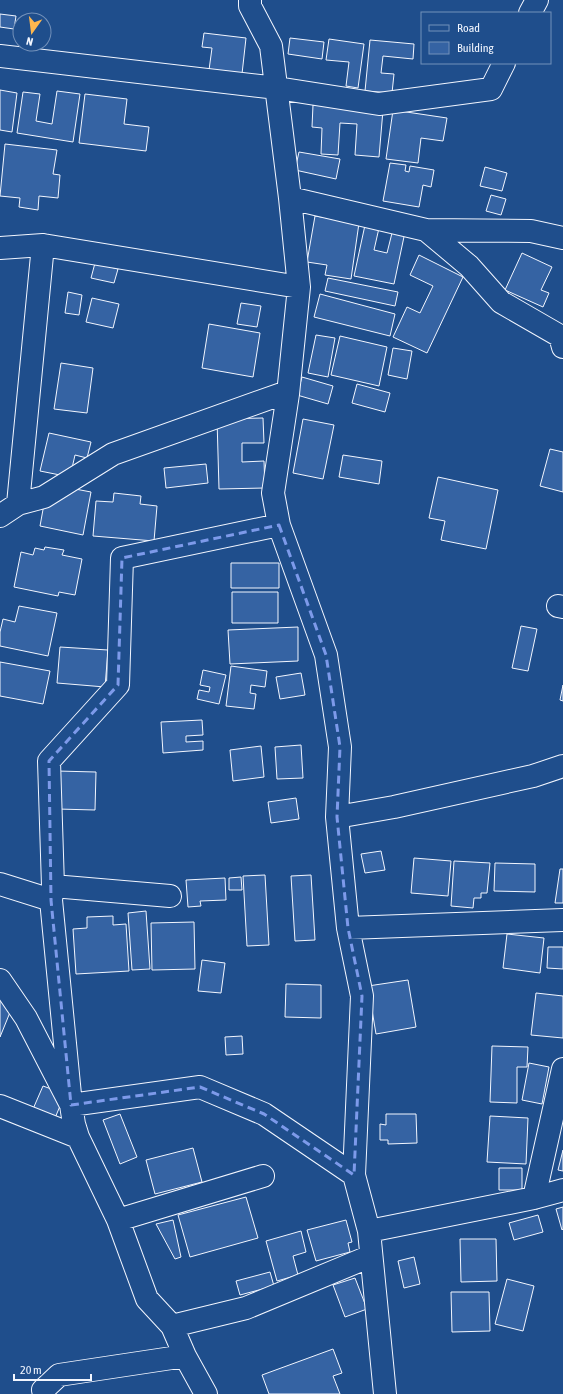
<svg xmlns="http://www.w3.org/2000/svg" width="563" height="1394" font-family="'Asap Condensed',sans-serif">
<style>
.building{fill:#3563a3;stroke:#f2f6ff}
.lines{fill:none;stroke-linecap:round;stroke-linejoin:round}
.minor-casing{stroke:#f2f6ff;stroke-width:24}
.minor{stroke:#1f4e8c;stroke-width:22}
.marked{fill:none;stroke:#7d9aea;stroke-width:3;stroke-dasharray:8 5;stroke-linejoin:round}
</style>
<rect width="100%" height="100%" fill="#1f4e8c"/>
<path class="building" d="M 0,14 L 16,16 L 14,29 L 0,27 Z
M 204,33 L 246,38 L 242,74 L 209,70 L 212,48 L 202,47 Z
M 290,38 L 324,42 L 322,59 L 288,54 Z
M 329,39 L 364,44 L 358,88 L 346,86 L 349,62 L 326,60 Z
M 370,40 L 414,44 L 413,59 L 383,56 L 381,73 L 394,74 L 392,93 L 365,91 Z
M 0,90 L 17,93 L 12,132 L 0,130 Z
M 57,91 L 80,94 L 73,142 L 17,133 L 23,92 L 40,94 L 36,121 L 52,124 Z
M 85,94 L 127,99 L 124,124 L 149,127 L 146,151 L 79,143 Z
M 313,105 L 383,110 L 379,157 L 355,155 L 357,124 L 340,123 L 338,155 L 321,154 L 322,128 L 312,127 Z
M 393,110 L 447,118 L 443,141 L 421,138 L 418,163 L 386,159 Z
M 5,144 L 57,150 L 53,174 L 60,175 L 58,198 L 39,196 L 38,210 L 19,207 L 20,198 L 0,196 Z
M 299,152 L 340,159 L 336,179 L 295,170 Z
M 390,163 L 406,165 L 405,171 L 409,172 L 410,166 L 434,170 L 431,187 L 423,185 L 419,207 L 383,201 Z
M 485,167 L 507,173 L 502,191 L 480,186 Z
M 491,195 L 506,199 L 501,215 L 486,211 Z
M 315,216 L 359,223 L 351,279 L 325,275 L 327,265 L 307,262 Z
M 365,225 L 379,228 L 374,250 L 387,253 L 393,229 L 405,232 L 394,284 L 354,276 Z
M 522,253 L 552,267 L 541,290 L 549,293 L 543,307 L 505,290 Z
M 419,255 L 463,277 L 427,353 L 393,337 L 407,307 L 420,313 L 433,286 L 410,275 Z
M 95,263 L 118,269 L 114,283 L 91,278 Z
M 328,278 L 398,292 L 395,306 L 325,291 Z
M 68,292 L 82,295 L 79,315 L 65,313 Z
M 320,294 L 395,314 L 390,336 L 314,317 Z
M 92,298 L 119,304 L 113,328 L 86,322 Z
M 241,303 L 261,306 L 257,327 L 237,324 Z
M 209,324 L 260,333 L 253,377 L 202,368 Z
M 316,335 L 335,338 L 328,377 L 308,373 Z
M 340,336 L 387,347 L 379,386 L 331,375 Z
M 393,348 L 412,351 L 407,379 L 388,375 Z
M 61,363 L 93,368 L 87,413 L 54,409 Z
M 302,377 L 333,386 L 328,404 L 297,395 Z
M 357,384 L 390,393 L 385,412 L 352,403 Z
M 263,418 L 264,443 L 242,443 L 242,462 L 264,461 L 265,488 L 219,489 L 217,419 Z
M 303,419 L 334,425 L 323,479 L 293,473 Z
M 49,433 L 91,442 L 87,458 L 75,455 L 70,477 L 40,471 Z
M 550,449 L 563,452 L 563,492 L 540,486 Z
M 343,455 L 382,461 L 379,484 L 339,477 Z
M 206,464 L 208,483 L 166,488 L 164,468 Z
M 438,477 L 498,490 L 486,549 L 441,540 L 445,521 L 429,518 Z
M 70,488 L 91,492 L 83,535 L 40,526 L 44,504 Z
M 114,493 L 141,496 L 140,504 L 157,506 L 154,541 L 93,536 L 96,501 L 113,502 Z
M 45,547 L 64,550 L 62,555 L 82,559 L 75,595 L 59,592 L 58,596 L 14,587 L 21,552 L 33,555 L 35,548 L 44,550 Z
M 231,563 L 279,563 L 279,588 L 231,588 Z
M 232,592 L 278,592 L 278,623 L 232,623 Z
M 19,606 L 57,613 L 48,656 L 0,646 L 0,632 L 3,619 L 15,622 Z
M 521,626 L 537,629 L 528,671 L 512,668 Z
M 298,627 L 298,661 L 230,664 L 228,630 Z
M 60,647 L 108,650 L 105,687 L 57,683 Z
M 0,662 L 50,671 L 43,704 L 0,696 Z
M 231,666 L 267,671 L 265,687 L 251,685 L 250,693 L 256,694 L 254,709 L 226,706 Z
M 203,670 L 226,675 L 219,704 L 197,699 L 199,690 L 209,692 L 210,687 L 200,685 Z
M 301,673 L 305,695 L 280,699 L 276,677 Z
M 563,685 L 563,701 L 560,700 Z
M 202,720 L 203,735 L 186,736 L 186,742 L 203,741 L 203,750 L 163,753 L 161,722 Z
M 301,745 L 303,778 L 277,779 L 275,747 Z
M 261,746 L 264,777 L 233,781 L 230,750 Z
M 57,771 L 96,772 L 95,810 L 57,809 Z
M 296,798 L 299,819 L 271,823 L 268,802 Z
M 381,851 L 385,870 L 365,873 L 361,854 Z
M 414,858 L 451,861 L 448,896 L 411,893 Z
M 454,861 L 490,863 L 487,893 L 481,893 L 481,898 L 474,898 L 473,908 L 451,906 Z
M 495,863 L 535,864 L 535,892 L 494,891 Z
M 560,869 L 563,869 L 563,903 L 555,903 Z
M 265,875 L 269,945 L 247,946 L 243,876 Z
M 311,875 L 315,940 L 295,941 L 291,876 Z
M 241,877 L 242,890 L 229,890 L 229,878 Z
M 225,878 L 226,900 L 200,901 L 201,906 L 188,907 L 186,880 Z
M 146,911 L 150,969 L 132,970 L 128,913 Z
M 113,916 L 113,925 L 126,924 L 129,971 L 76,974 L 73,929 L 87,928 L 87,917 Z
M 194,922 L 195,969 L 152,970 L 151,923 Z
M 507,934 L 544,938 L 540,973 L 503,968 Z
M 548,947 L 563,947 L 563,969 L 547,968 Z
M 202,960 L 225,963 L 221,993 L 198,991 Z
M 408,980 L 416,1027 L 376,1034 L 368,986 Z
M 286,984 L 321,985 L 321,1018 L 285,1017 Z
M 536,993 L 563,996 L 563,1038 L 531,1035 Z
M 0,1000 L 13,1005 L 0,1037 Z
M 242,1036 L 243,1054 L 226,1055 L 225,1037 Z
M 492,1046 L 528,1047 L 527,1067 L 517,1067 L 517,1103 L 490,1102 Z
M 529,1063 L 549,1067 L 542,1104 L 522,1100 Z
M 43,1086 L 65,1094 L 55,1118 L 33,1109 Z
M 120,1114 L 137,1157 L 120,1164 L 103,1120 Z
M 386,1114 L 416,1114 L 417,1143 L 388,1144 L 388,1140 L 380,1140 L 380,1124 L 386,1125 Z
M 490,1116 L 528,1118 L 526,1164 L 487,1162 Z
M 193,1148 L 202,1182 L 155,1194 L 146,1160 Z
M 563,1150 L 563,1171 L 558,1170 Z
M 499,1168 L 522,1168 L 522,1190 L 499,1190 Z
M 246,1197 L 258,1238 L 190,1257 L 178,1215 Z
M 563,1207 L 563,1229 L 562,1230 L 556,1209 Z
M 538,1215 L 543,1232 L 514,1240 L 509,1223 Z
M 173,1220 L 181,1257 L 175,1259 L 156,1224 Z
M 346,1220 L 352,1242 L 348,1243 L 350,1252 L 316,1261 L 307,1230 Z
M 301,1231 L 306,1252 L 293,1256 L 298,1275 L 277,1281 L 266,1241 Z
M 460,1239 L 496,1239 L 497,1281 L 461,1282 Z
M 414,1257 L 420,1284 L 404,1288 L 398,1261 Z
M 270,1272 L 274,1286 L 240,1295 L 236,1281 Z
M 355,1278 L 367,1309 L 345,1317 L 333,1285 Z
M 507,1279 L 534,1286 L 523,1331 L 495,1324 Z
M 451,1292 L 489,1292 L 490,1331 L 452,1332 Z
M 333,1349 L 342,1373 L 333,1376 L 340,1394 L 269,1394 L 262,1375 Z"/>
<g class="lines">
<g class="minor-casing">
<path id="minor" d="M 250,0 L 250,6 L 271,46 L 290,198 L 299,287 L 288,394 L 273,493 L 279,525 L 326,655 L 340,747 L 337,817 L 348,928 L 362,996 L 354,1175 L 369,1231 L 385,1394
M 530,13 L 537,0
M 0,56 L 277,88 L 379,104 L 491,89 L 504,63
M 290,198 L 426,230 L 531,231 L 563,238
M 426,230 L 469,266 L 501,302 L 560,336 L 563,347
M 0,248 L 43,245 L 299,287
M 18,504 L 43,245
M 0,516 L 18,504 L 44,497 L 113,454 L 287,392 L 288,394
M 558,606 L 563,607
M 337,817 L 394,807 L 533,776 L 563,766
M 0,884 L 51,900 L 53,886 L 170,896
M 53,886 L 49,761 L 118,685 L 122,558 L 279,525
M 51,900 L 71,1105 L 200,1087 L 264,1114 L 354,1175
M 348,928 L 563,920
M 0,980 L 26,1018 L 71,1105 L 74,1124 L 78,1137 L 118,1220 L 147,1299 L 172,1326 L 185,1356 L 206,1394
M 0,1106 L 78,1137
M 534,1198 L 563,1069
M 118,1220 L 263,1176
M 369,1231 L 534,1198 L 563,1190
M 172,1326 L 246,1308 L 371,1256
M 44,1394 L 43,1390 L 59,1375 L 185,1356"/>
</g>
<use href="#minor" class="minor"/>
</g>
<path class="marked" d="M 279,525 L 326,655 L 340,747 L 337,817 L 348,928 L 362,996 L 354,1175 L 264,1114 L 200,1087 L 71,1105 L 51,900 L 49,761 L 118,685 L 122,558 Z"/>
<rect x="421" y="12" width="130" height="52" fill="#1f4e8c" stroke="#7391ba"/>
<rect x="429" y="25" width="20" height="6" fill="#1f4e8c" stroke="#7391ba"/>
<text x="457" y="32" font-size="12" fill="#f2f6ff">Road</text>
<rect x="429" y="42" width="20" height="12" fill="#3563a3" stroke="#7391ba"/>
<text x="457" y="52" font-size="12" fill="#f2f6ff">Building</text>
<g transform="translate(32 32) rotate(194)"><circle r="19" fill="#1f4e8c" stroke="#7391ba"/>
<path d="M0-3L7 15L0 10L-7 15Z" fill="#ffb74d"/>
<text y="-6" font-size="11" font-weight="bold" text-anchor="middle" fill="#f2f6ff">N</text>
</g>
<path d="M14 1374v6h77v-6" fill="none" stroke="#f2f6ff" stroke-width="2"/>
<text x="20" y="1374" font-size="12" fill="#f2f6ff" stroke="#1f4e8c" stroke-width="3" paint-order="stroke">20 m</text>
</svg>
